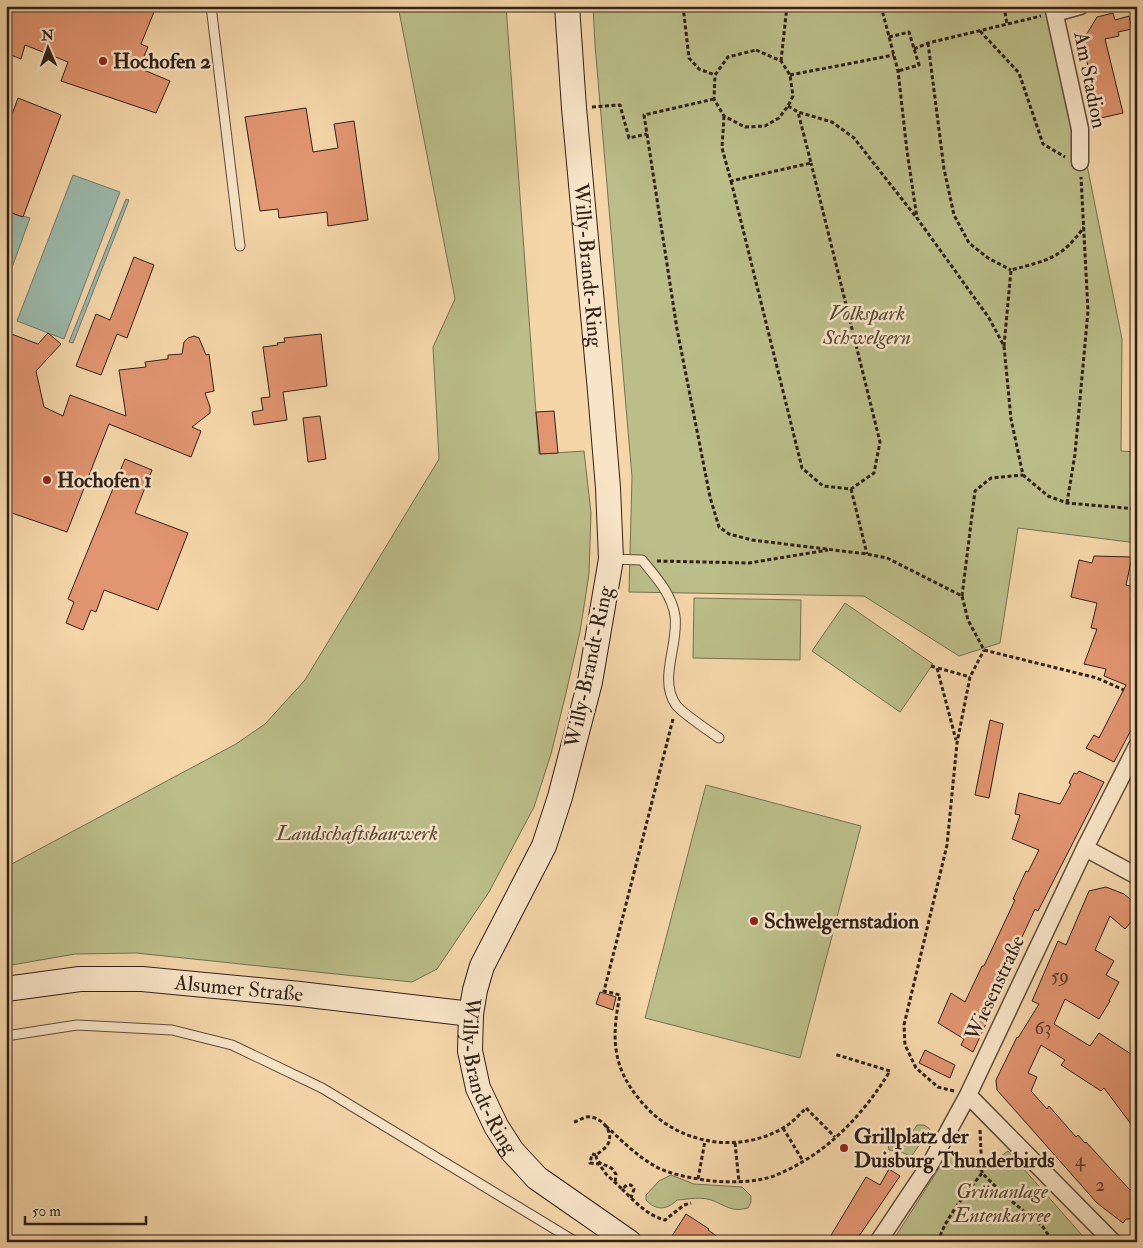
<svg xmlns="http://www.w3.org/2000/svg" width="1143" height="1248" font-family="'IM FELL Double Pica',serif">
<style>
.green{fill:#bbbe89;stroke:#757052}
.water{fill:#9cb9aa;stroke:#707c70}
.building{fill:#e19570;stroke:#2f211a}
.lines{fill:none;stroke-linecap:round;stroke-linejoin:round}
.lane-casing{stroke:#604e3e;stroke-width:11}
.street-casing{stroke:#604e3e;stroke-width:19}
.secondary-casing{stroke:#2f211a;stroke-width:26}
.path{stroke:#2f211a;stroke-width:3;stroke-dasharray:4 2.5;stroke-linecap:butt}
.lane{stroke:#f8e4c7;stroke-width:9}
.street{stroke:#f8e4c7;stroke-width:16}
.secondary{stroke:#f8e4c7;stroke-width:24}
.poi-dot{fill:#8f2418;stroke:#f8e4c7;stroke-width:2}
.labels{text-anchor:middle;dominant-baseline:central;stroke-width:5;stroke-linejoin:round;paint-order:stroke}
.number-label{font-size:19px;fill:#5c3e30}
.poi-label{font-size:21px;font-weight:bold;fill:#2f211a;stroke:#f8e4c7;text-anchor:start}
.street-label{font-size:21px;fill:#2f211a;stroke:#f8e4c7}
.park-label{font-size:21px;font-style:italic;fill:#524836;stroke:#f8e4c7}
</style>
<rect width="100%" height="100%" fill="#f4d6a9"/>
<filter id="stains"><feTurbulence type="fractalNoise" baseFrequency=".004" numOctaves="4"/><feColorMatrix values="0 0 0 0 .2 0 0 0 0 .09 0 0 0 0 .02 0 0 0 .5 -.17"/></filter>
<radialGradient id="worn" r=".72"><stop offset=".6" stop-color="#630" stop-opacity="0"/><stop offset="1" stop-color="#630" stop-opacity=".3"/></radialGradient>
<path class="green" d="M 398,6 L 506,6 L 539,454 L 584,451 L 591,513 L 589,574 L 580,632 L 566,693 L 551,754 L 534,807 L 489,892 L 437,969 L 412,982 L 136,953 L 75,954 L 6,966 L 6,867 L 236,744 L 265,724 L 305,680 L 439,459 L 433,347 L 455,299 Z
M 593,6 L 1055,6 L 1122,339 L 1121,451 L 1137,452 L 1137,543 L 1018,528 L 1000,643 L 959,656 L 864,596 L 629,592 L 632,477 L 595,45 Z
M 694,598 L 801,600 L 800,660 L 693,658 Z
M 845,603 L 933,664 L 900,712 L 812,651 Z
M 706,785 L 861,826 L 800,1058 L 645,1018 Z
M 917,1125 L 924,1125 L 930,1129 L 911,1157 L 902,1152 L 889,1150 L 888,1145 C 899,1141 911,1136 917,1125 Z
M 1008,1151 L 1088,1242 L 892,1242 L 948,1154 L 980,1171 Z
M 671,1175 L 694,1184 L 742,1187 L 751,1196 L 751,1202 L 748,1208 C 732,1212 728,1207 714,1201 C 702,1196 689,1199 677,1200 C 667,1210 656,1211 646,1200 L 646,1195 L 659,1181 Z"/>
<path class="water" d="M 73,175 L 120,192 L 64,339 L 17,321 Z
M 126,199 L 129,200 L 73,343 L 69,342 Z
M 6,211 L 30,218 L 6,284 Z"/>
<path class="building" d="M 6,6 L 137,6 L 154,12 L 141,44 L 148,47 L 139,68 L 170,81 L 156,113 L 61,81 L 68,62 L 25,45 L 21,59 L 6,53 Z
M 1113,13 L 1115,20 L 1129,16 L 1132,29 L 1118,32 L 1119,36 L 1105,39 L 1123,113 L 1101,118 L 1082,42 L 1097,17 Z
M 18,98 L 61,115 L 23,217 L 6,211 L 6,131 Z
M 306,108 L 313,152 L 338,148 L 334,124 L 354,121 L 368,220 L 328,226 L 327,212 L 279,218 L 278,209 L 260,211 L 245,117 Z
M 134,257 L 154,265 L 127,338 L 117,334 L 101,375 L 76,366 L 96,314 L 110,320 Z
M 6,332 L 38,344 L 48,333 L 61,344 L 36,371 L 44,407 L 63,416 L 70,395 L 126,416 L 119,370 L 146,367 L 145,362 L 168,359 L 168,355 L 182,354 L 184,342 L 188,338 L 194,336 L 199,338 L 206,355 L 209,354 L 214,391 L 205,393 L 210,407 L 210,413 L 192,427 L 201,431 L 191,457 L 109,424 L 67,532 L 6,511 Z
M 321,334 L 327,386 L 283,392 L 287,420 L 254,425 L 252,412 L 263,410 L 261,398 L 270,397 L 263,347 L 278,345 L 277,343 L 285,342 L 284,338 Z
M 554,411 L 558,453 L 540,454 L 536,412 Z
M 320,416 L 326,459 L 308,462 L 303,418 Z
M 125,459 L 152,470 L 135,513 L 188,533 L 158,610 L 104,590 L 96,612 L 91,610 L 83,630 L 66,623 L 74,602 L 68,599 Z
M 1094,556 L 1132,557 L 1126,585 L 1134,587 L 1131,600 L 1137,601 L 1137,719 L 1114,762 L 1086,748 L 1094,735 L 1099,738 L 1126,685 L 1104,676 L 1106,669 L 1084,664 L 1097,629 L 1091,628 L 1097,603 L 1071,597 L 1079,560 L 1092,563 Z
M 990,720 L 1003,724 L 989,798 L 975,795 Z
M 1079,771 L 1104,782 L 1038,911 L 1035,909 L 1004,976 L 1007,978 L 973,1052 L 961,1045 L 964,1039 L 938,1023 L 951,993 L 965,1002 L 982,966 L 984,966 L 1015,900 L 1013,899 L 1026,871 L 1028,872 L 1039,850 L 1012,839 L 1020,815 L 1015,814 L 1019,793 L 1060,804 L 1071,784 L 1069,783 L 1074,773 L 1077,774 Z
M 1106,887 L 1124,894 L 1137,905 L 1137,915 L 1125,929 L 1110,916 L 1095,950 L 1114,961 L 1106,975 L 1119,982 L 1109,1001 L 1110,1001 L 1099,1019 L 1065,999 L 1054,1024 L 1090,1046 L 1099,1033 L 1137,1058 L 1137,1132 L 1104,1088 L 1101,1091 L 1061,1065 L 1065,1060 L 1041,1045 L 1028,1073 L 1037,1077 L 1031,1091 L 1047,1109 L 1049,1106 L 1076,1137 L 1078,1135 L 1085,1143 L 1086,1142 L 1130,1190 L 1137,1182 L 1137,1219 L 1126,1219 L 1123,1223 L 1097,1203 L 997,1090 L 996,1080 L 1017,1037 L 1018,1038 L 1039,1004 L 1032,1001 L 1058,941 L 1066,945 L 1089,891 Z
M 600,992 L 616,997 L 613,1010 L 596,1004 Z
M 925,1050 L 955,1065 L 950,1078 L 919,1063 Z
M 889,1169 L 900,1176 L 855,1242 L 827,1242 L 866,1177 L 880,1185 Z
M 686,1214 L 709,1229 L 708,1230 L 725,1242 L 680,1242 L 672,1236 Z"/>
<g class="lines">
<g class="lane-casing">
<path id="lane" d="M 211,6 L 240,246
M 613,559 L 642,560 C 655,576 672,594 675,616 C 679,645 658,679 676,705 C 682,713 709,731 719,738
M 6,1036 L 77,1025 L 172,1030 L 232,1045 L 322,1088 L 576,1242"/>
</g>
<g class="street-casing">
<path id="street" d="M 1053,6 L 1080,129 L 1080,162
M 1055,13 L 1080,6
M 1085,848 L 1137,876
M 968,1095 L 1113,1242
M 878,1242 L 932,1161 L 968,1095 L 1085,848 L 1137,746"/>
</g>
<g class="secondary-casing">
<g id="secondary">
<path id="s1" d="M 567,6 L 574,108 L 600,391 L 608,488 L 611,559 L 590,682 L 560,797 L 544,846 L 482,966 L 475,990 L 471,1014 L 470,1051 L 478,1088 L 496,1126 L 512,1151 L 537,1178 L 629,1242"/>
<path id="s2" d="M 6,989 L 80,979 L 142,979 L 300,994 L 471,1014"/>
</g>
</g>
<path class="path" d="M 683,6 L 689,58 L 699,69 L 715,75
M 881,6 L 898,71 L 907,151 L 917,218 L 989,318 L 1004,346 L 1011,419 L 1023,475 L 1048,496 L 1067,503 L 1137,509
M 1004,6 L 1007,24
M 980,31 L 1019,73 L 1043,144 L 1065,157
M 889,37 L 909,32 L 919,65 L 898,71
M 928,43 L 944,169 L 954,215 L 969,243 L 988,258 L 1011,270
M 914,49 L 928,43 L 1041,16
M 756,50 L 781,61 L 790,75 L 793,96 L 788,106 L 779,118 L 765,126 L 745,127 L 724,116 L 714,99 L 715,75 L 728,57 Z
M 781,61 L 787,6
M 790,75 L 894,55
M 714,99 L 644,115 L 677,329 L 710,497 L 719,527 L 729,534 L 752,540 L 867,554 L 887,558 L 962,596 L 968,620 L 984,650 L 1097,678 L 1124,690
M 788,106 L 798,112 L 832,122 L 854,138 L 916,217
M 592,107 L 620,105 L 629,138 L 647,134
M 724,116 L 722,148 L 731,181 L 811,163 L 798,112
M 731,181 L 802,468 L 823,486 L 851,489 L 874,473 L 880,442 L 811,163
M 1004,346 L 1011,270 C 1048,260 1061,259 1084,227
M 851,489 L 867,554
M 1067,503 L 1075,454 L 1088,311 L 1081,177
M 657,561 L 749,563 L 828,550
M 962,596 L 975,491 L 991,478 L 1023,475
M 931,666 L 937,668 L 956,740
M 938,668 L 970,677
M 673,719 L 604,991 L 620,995 C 616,1015 613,1035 617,1055 C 621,1076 633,1093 647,1108 C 681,1144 739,1154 783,1128 C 792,1123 799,1115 806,1108 L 835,1137
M 954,1091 L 938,1087 L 916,1068 L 905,1045 L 904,1025 L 947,845 L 957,743 L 970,677 L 984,650
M 574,1122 C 578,1121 582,1118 586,1117 C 599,1115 615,1130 608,1144 C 606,1148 600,1152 596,1155 C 597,1166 604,1163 611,1168 C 613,1169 614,1172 616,1174 L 615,1183
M 606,1126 C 621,1140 636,1155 653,1165 C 668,1174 687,1177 704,1180 C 725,1183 757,1183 776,1175 C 826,1155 863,1115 890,1071 L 834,1054
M 783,1128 L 803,1161
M 980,1130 L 982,1173 L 1003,1194 L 1043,1227 L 1053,1242
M 735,1143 L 739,1182
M 596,1155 L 592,1154 L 590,1163 L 599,1164 L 606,1174 L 622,1189 L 627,1185 L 631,1185 L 634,1189 L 631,1198
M 698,1179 L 705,1141
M 622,1189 C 634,1201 648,1216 665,1220 L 684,1205 L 691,1203
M 938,1242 C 946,1216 966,1194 982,1173"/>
<use href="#lane" class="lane"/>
<use href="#street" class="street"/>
<use href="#secondary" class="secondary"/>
</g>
<g class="poi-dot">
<circle cx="103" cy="61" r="5"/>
<circle cx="47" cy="480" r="5"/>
<circle cx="754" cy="921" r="5"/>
<circle cx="844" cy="1148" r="5"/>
</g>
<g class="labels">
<g class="number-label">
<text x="1060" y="976">59</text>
<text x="1043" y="1028">63</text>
<text x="1080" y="1160">4</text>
<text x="1100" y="1185">2</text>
</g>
<g class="poi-label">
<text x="113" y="61">Hochofen 2</text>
<text x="57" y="480">Hochofen 1</text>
<text x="764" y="921">Schwelgernstadion</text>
<text x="854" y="1136">Grillplatz der<tspan x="854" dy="24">Duisburg Thunderbirds</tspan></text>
</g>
<g class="street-label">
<text transform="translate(1090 80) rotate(79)">Am Stadion</text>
<text stroke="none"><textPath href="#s1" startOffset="260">Willy-Brandt-Ring</textPath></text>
<text transform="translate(589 667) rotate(-78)">Willy-Brandt-Ring</text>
<text transform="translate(995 988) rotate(-65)">Wiesenstraße</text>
<text stroke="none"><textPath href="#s2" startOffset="234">Alsumer Straße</textPath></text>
<text stroke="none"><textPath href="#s1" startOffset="1100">Willy-Brandt-Ring</textPath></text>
</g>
<g class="park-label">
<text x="867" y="313">Volkspark<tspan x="867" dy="24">Schwelgern</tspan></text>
<text x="357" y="833">Landschaftsbauwerk</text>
<text x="1002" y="1191">Grünanlage<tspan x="1002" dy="24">Entenkarree</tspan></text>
</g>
</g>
<rect width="1143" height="1248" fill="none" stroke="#f4d6a9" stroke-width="25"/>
<rect x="8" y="8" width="1128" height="1233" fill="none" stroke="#2f211a" stroke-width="2.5"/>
<rect x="12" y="12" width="1118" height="1223" fill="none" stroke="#2f211a"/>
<g transform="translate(48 48) rotate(358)" stroke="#f8e4c7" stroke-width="4" paint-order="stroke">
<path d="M0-4L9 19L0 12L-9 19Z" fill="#2f211a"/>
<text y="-8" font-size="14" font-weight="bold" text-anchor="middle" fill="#2f211a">N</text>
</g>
<path d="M25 1216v8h121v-8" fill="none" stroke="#2f211a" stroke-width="2.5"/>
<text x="32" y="1216" font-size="15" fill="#2f211a" stroke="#f8e4c7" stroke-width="4" paint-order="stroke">50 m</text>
<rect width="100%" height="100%" filter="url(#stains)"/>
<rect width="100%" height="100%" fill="url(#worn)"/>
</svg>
